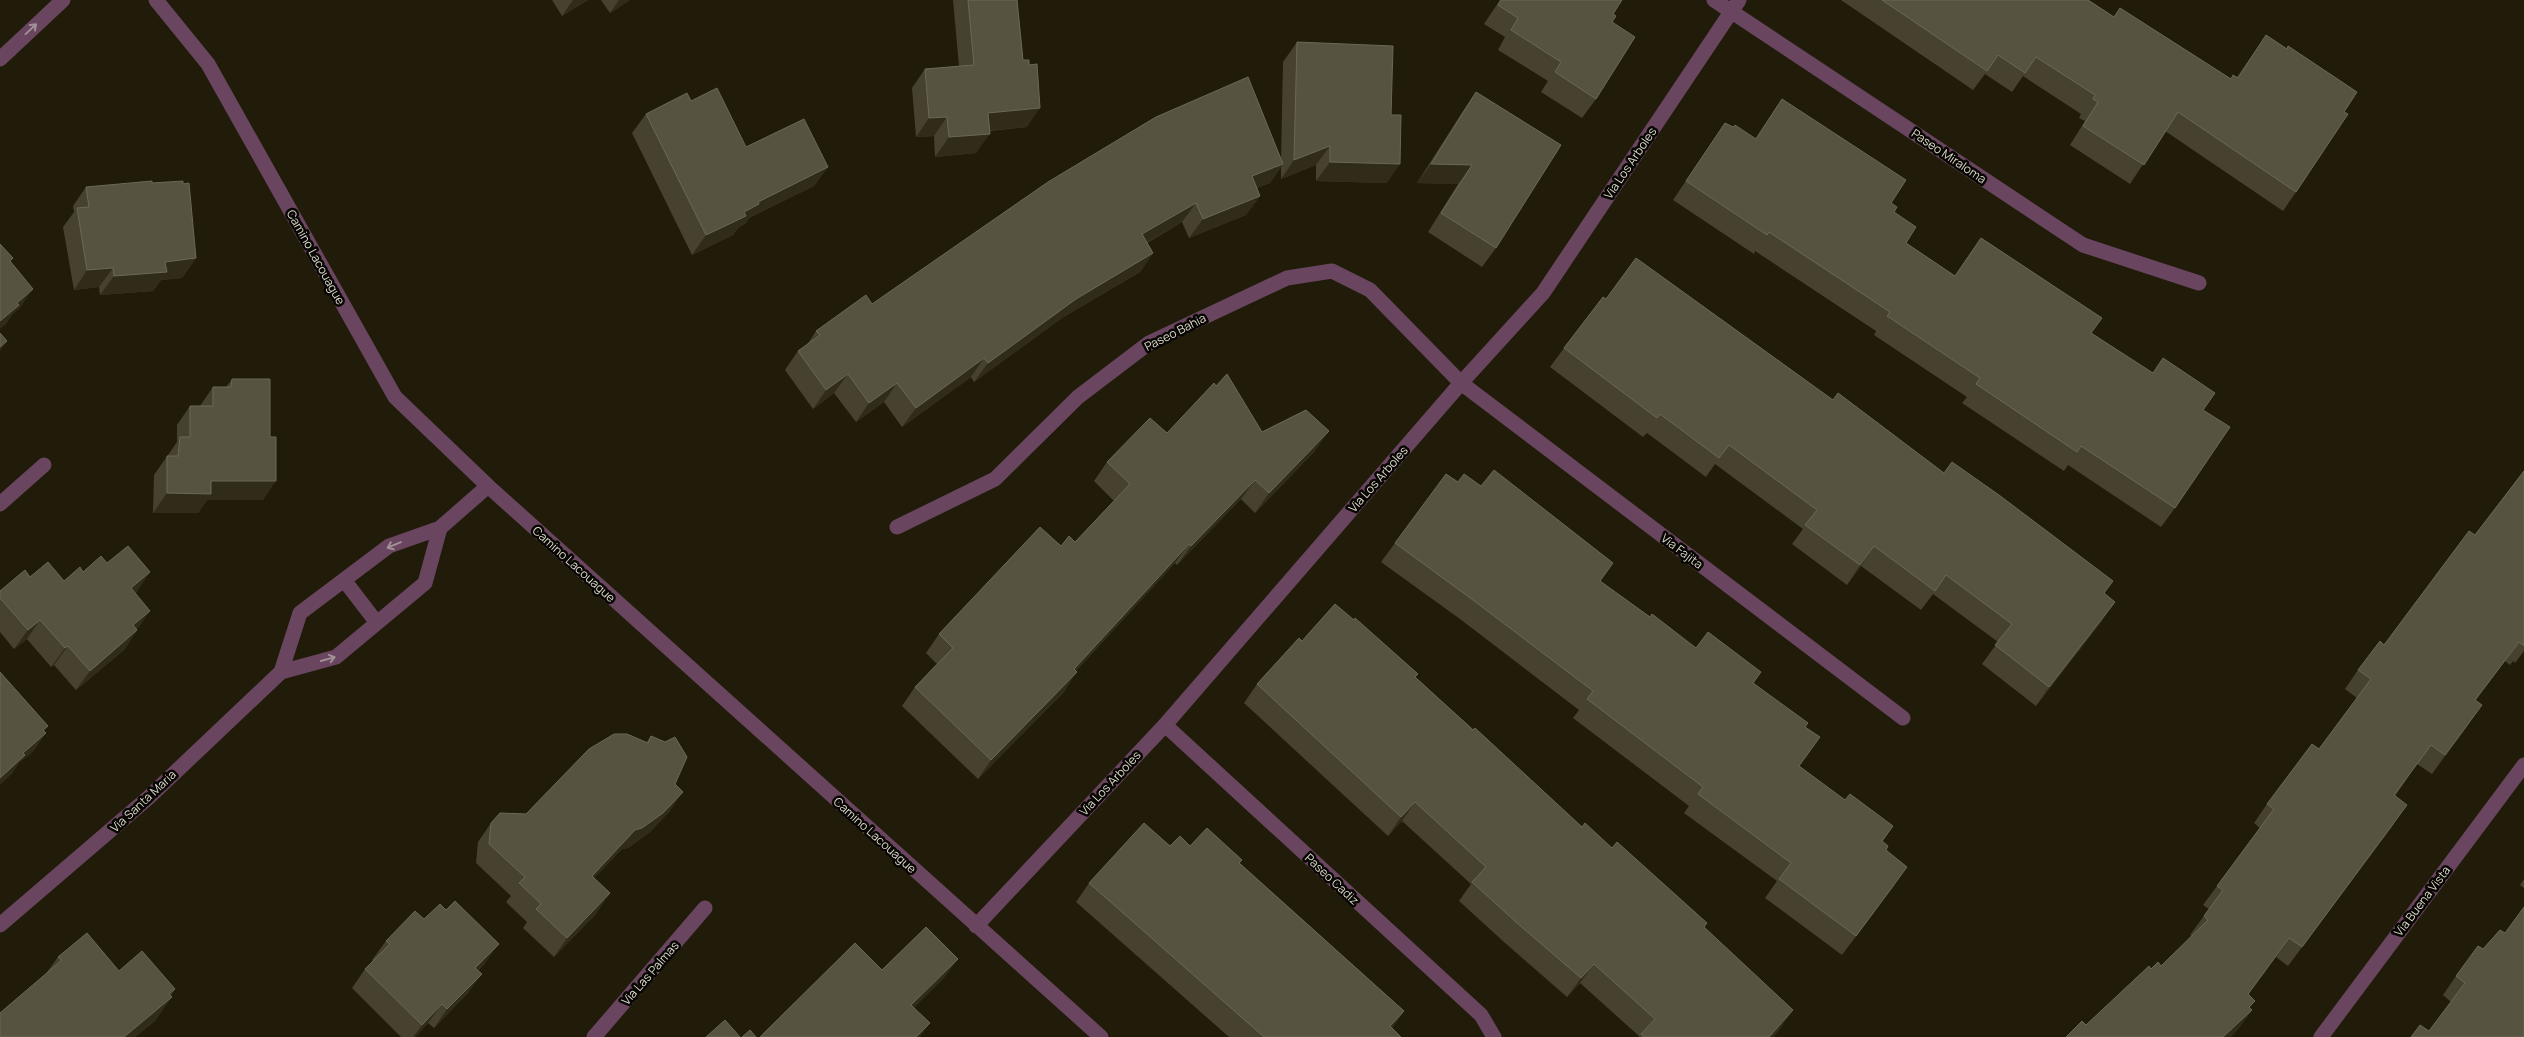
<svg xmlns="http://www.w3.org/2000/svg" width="2524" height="1037" font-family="Manrope,sans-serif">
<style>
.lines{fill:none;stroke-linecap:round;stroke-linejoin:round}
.minor{stroke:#6a4560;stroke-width:15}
.wall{fill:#474230}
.shaded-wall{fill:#312c19}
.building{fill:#575341;stroke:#6c6857}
.oneway{stroke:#a38f96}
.labels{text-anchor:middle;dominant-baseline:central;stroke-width:5;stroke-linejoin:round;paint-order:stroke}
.street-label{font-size:12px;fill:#dcd9cd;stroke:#080602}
</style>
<rect width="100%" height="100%" fill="#201c09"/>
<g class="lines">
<path class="minor" d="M 156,0 L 208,64 L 395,397 L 488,486 L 1101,1037
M 1714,0 L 2083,245 L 2199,283
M 0,59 L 63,0
M 0,504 L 44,465
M 897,527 L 995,479 L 1078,397 L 1149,343 L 1287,278 L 1332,271 L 1370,290 L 1461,383 L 1903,718
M 344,580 L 377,623
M 281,672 L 336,657 L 425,583 L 440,528
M 1165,725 L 1481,1015 L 1494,1037
M 0,925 L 148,798 L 281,672 L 300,613 L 389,546 L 440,528 L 488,486
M 976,926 L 1165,725 L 1461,383 L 1543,293 L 1739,0
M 594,1037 L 705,908
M 2321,1037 L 2524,765"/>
</g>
<path class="wall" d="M 552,0 L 588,0 L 562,16 Z
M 601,0 L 630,0 L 610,13 Z
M 953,0 L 1017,0 L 1023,60 L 1027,127 L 990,131 L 976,153 L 935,157 L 934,136 L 916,137 L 912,88 L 925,69 L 959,66 Z
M 1500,0 L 1622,0 L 1613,14 L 1596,99 L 1582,118 L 1541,92 L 1548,81 L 1498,50 L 1505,37 L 1484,24 Z
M 1841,0 L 2088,0 L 2114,17 L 2230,79 L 2237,77 L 2266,35 L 2344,112 L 2296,192 L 2283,211 L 2165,131 L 2130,184 L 2070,145 L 2085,121 L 2079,118 L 2081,114 L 2023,76 L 2012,92 L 1985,74 L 1973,90 Z
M 1297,42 L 1387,183 L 1316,181 L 1316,165 L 1281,179 L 1281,167 L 1270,183 L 1257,188 L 1260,196 L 1246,215 L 1189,238 L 1182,222 L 1147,243 L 1153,253 L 1140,272 L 1062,318 L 974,382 L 971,377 L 902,427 L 884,402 L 856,422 L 834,393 L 813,409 L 785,370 L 798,351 L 807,345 L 816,331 L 872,304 L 1281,160 L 1283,62 Z
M 1476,92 L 1496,248 L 1482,267 L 1428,232 L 1458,184 L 1417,183 L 1463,111 Z
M 1782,99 L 1891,203 L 1906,243 L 1955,276 L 1981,238 L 2091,333 L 2203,410 L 2175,508 L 2161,527 L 2068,465 L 2064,471 L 1962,403 L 1967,397 L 1874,335 L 1876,331 L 1755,251 L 1754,254 L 1673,200 L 1725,123 L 1755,139 Z
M 691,101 L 746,147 L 828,167 L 814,186 L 749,218 L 746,223 L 738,228 L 733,235 L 692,255 L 632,133 L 646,114 Z
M 152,183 L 183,184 L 196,258 L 182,278 L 161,280 L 153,291 L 100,295 L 99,287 L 74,290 L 63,227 L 74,212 L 73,206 L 86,187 Z
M 1606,299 L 2104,594 L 2102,621 L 2036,706 L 1982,664 L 1998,642 L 1933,594 L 1921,610 L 1861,566 L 1847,585 L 1792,544 L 1803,529 L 1715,464 L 1706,477 L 1647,433 L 1643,437 L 1550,367 L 1564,348 Z
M 232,379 L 263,500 L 207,500 L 198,513 L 153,513 L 154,475 L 177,442 L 177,425 L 190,406 L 200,406 L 213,387 L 226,387 Z
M 1216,386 L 1262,432 L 1315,451 L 1255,513 L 1241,499 L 1177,565 L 1175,563 L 1076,671 L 1064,692 L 978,779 L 902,706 L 915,687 L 937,664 L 926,653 L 939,634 L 1061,546 L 1075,542 L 1114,501 L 1094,481 L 1107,462 L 1167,433 Z
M 2524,471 L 2524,651 L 2515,663 L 2513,661 L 2510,665 L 2505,661 L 2476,700 L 2469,724 L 2432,774 L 2417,764 L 2395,796 L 2394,824 L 2288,966 L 2276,957 L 2248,995 L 2250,1008 L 2252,1010 L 2238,1029 L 2230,1037 L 2066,1037 L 2086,1025 L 2151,969 L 2161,966 L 2192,936 L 2190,935 L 2209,909 L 2203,905 L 2260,828 L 2254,823 L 2267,804 L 2319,749 L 2357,698 L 2345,689 L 2358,670 L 2384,645 L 2475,535 Z
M 1395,543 L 1600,581 L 1650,617 L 1696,648 L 1761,672 L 1753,683 L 1805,727 L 1799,766 L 1845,800 L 1893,826 L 1882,842 L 1886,850 L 1894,886 L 1842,955 L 1765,898 L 1777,881 L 1684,813 L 1689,806 L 1573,718 L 1579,710 L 1460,619 L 1381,562 Z
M 107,563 L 137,592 L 135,593 L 137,630 L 124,650 L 76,690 L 54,665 L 51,667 L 27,639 L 14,649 L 0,632 L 0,591 L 30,577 L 64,581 L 83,572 Z
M 1302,641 L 1415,677 L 1582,827 L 1612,848 L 1704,928 L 1780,1029 L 1773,1037 L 1639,1037 L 1639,1036 L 1580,983 L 1567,997 L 1504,942 L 1459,901 L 1471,884 L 1402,821 L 1388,836 L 1244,703 L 1257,684 Z
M 651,736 L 675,784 L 670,811 L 650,832 L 628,848 L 622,849 L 594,878 L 597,913 L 554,957 L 523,928 L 527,922 L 506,902 L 511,896 L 476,863 L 478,842 L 491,823 L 526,814 L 646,743 Z
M 1170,846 L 1190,846 L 1240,863 L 1404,1011 L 1392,1028 L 1401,1037 L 1229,1037 L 1076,902 L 1089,883 Z
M 2524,879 L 2524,888 L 2520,885 Z
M 424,919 L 485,963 L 478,971 L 468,993 L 434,1028 L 428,1023 L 415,1037 L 401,1037 L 352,988 L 365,969 L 373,961 L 372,960 L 386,941 Z
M 2505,933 L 2524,1037 L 2429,1031 L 2451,1002 L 2443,995 L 2456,976 L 2483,949 Z
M 58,957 L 119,971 L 175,989 L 155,1021 L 135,1037 L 0,1037 Z"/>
<path class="shaded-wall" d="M 573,0 L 588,0 L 562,16 Z
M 619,0 L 630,0 L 610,13 Z
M 1040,108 L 1027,127 L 975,132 L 988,113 Z
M 947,117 L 934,136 L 916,137 L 929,118 Z
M 990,134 L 976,153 L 935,157 L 949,137 Z
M 1330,146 L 1316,165 L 1281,179 L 1294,160 Z
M 1330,162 L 1400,164 L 1387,183 L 1316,181 Z
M 1283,164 L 1270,183 L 1238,195 L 1252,176 Z
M 1431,164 L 1472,165 L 1458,184 L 1417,183 Z
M 828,167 L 814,186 L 749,218 L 746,223 L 738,228 L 733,235 L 692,255 L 706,235 L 744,212 L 758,202 Z
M 1260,196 L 1246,215 L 1189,238 L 1203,219 Z
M 1196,203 L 1182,222 L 1128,253 L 1142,234 Z
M 1153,253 L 1140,272 L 1062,318 L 974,382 L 988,363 L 1076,299 Z
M 196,258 L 182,278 L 161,280 L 153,291 L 100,295 L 114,276 L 165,262 Z
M 113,268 L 99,287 L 74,290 L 87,270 Z
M 33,289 L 20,308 L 13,314 L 6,324 L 0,329 L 0,321 L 17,303 Z
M 7,341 L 0,351 L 0,347 Z
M 984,358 L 971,377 L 902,427 L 916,408 Z
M 848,374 L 834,393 L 813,409 L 826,390 Z
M 897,383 L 884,402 L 856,422 L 869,403 Z
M 1329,431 L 1315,451 L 1255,513 L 1269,493 Z
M 1255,480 L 1241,499 L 1177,565 L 1191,546 Z
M 211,481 L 276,481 L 263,500 L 207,500 L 198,513 L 153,513 L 167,493 Z
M 1189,544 L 1175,563 L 1060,688 L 1074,669 Z
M 1874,546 L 1861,566 L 1847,585 L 1860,565 Z
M 150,572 L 137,592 L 117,607 L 131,588 Z
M 2115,602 L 2102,621 L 2036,706 L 2049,687 Z
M 150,611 L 137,630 L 133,625 Z
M 40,620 L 27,639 L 14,649 L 28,630 Z
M 137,630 L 124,650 L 76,690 L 90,671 Z
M 2519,642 L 2505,661 L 2461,719 L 2475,700 Z
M 68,646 L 54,665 L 51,667 L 65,648 Z
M 1077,672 L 1064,692 L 978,779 L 991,760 Z
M 2482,705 L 2469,724 L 2432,774 L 2445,755 Z
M 48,726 L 39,739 L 46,733 L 33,752 L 19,763 L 12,774 L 0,785 L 0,778 L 43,730 Z
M 683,792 L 670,811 L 650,832 L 628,848 L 622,849 L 578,895 L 592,876 L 635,830 Z
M 1415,802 L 1402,821 L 1388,836 L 1401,817 Z
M 2407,805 L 2394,824 L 2288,966 L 2302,947 Z
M 1907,867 L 1894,886 L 1842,955 L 1856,936 Z
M 610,893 L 597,913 L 554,957 L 567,938 Z
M 2289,938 L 2276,957 L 2234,1013 L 2248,994 Z
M 499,944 L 485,963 L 462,987 L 475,968 Z
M 958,959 L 944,978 L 898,1024 L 911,1005 Z
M 1594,964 L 1580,983 L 1567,997 L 1581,978 Z
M 482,974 L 468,993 L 434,1028 L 447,1009 Z
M 175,989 L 166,1001 L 172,997 L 155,1021 L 135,1037 L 124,1037 Z
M 2255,1001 L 2242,1019 L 2252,1010 L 2238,1029 L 2230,1037 L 2223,1037 L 2249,1007 Z
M 442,1004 L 428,1023 L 415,1037 L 413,1037 L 422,1025 Z
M 1793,1010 L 1780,1029 L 1773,1037 L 1769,1037 Z
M 1404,1011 L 1390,1030 L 1390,1026 Z
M 930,1023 L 920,1037 L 916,1037 Z"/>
<path class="building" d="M 968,0 L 1017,0 L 1023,60 L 1029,60 L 1029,65 L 1037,64 L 1040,108 L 988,113 L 990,134 L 949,137 L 947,117 L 929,118 L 925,69 L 974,65 Z
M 1501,0 L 1622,0 L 1613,14 L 1616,16 L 1612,22 L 1635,37 L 1596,99 L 1555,72 L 1561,62 L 1511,30 L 1518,18 L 1498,5 Z
M 1882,0 L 2088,0 L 2114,17 L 2120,8 L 2231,79 L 2233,75 L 2238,78 L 2266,35 L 2287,49 L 2288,46 L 2357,92 L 2344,112 L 2348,114 L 2296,192 L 2178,112 L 2144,165 L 2083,126 L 2098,102 L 2093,99 L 2095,95 L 2036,57 L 2025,73 L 1998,55 L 1987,71 Z
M 1297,42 L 1393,46 L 1391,115 L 1401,115 L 1400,164 L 1330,162 L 1330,146 L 1294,160 Z
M 1248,77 L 1283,164 L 1252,176 L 1260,196 L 1203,219 L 1196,203 L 1142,234 L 1153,253 L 1076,299 L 988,363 L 984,358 L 916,408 L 897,383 L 869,403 L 848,374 L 826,390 L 798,351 L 820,335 L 816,331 L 866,295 L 872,304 L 1048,182 L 1156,117 Z
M 717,88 L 746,147 L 804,119 L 828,167 L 758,202 L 759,204 L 744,212 L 746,216 L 706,235 L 646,114 L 687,93 L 691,101 Z
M 1476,92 L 1561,145 L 1496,248 L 1441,213 L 1472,165 L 1431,164 Z
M 1782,99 L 1906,180 L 1891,203 L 1897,207 L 1894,212 L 1916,227 L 1906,243 L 1955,276 L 1981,238 L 2102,318 L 2091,333 L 2153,373 L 2163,358 L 2215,393 L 2203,410 L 2230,427 L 2175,508 L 2081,446 L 2077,452 L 1976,384 L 1980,378 L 1887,316 L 1890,312 L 1769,232 L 1767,235 L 1686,181 L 1725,123 L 1733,127 L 1735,125 L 1756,139 Z
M 152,181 L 152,183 L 183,181 L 183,184 L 189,183 L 196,258 L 165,262 L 167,272 L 114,276 L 113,268 L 87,270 L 77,208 L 89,207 L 86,187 Z
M 0,244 L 13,258 L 10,261 L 33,289 L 17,303 L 19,305 L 0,321 Z
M 1636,258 L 1833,400 L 1838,393 L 1944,473 L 1952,462 L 1999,495 L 2113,581 L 2104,593 L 2115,602 L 2049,687 L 1995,645 L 2012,624 L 1946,575 L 1935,591 L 1874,546 L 1860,565 L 1805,525 L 1817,510 L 1729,445 L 1719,458 L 1660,414 L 1657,418 L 1564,348 L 1603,297 L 1606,299 Z
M 0,333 L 7,341 L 0,347 Z
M 1227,374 L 1262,432 L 1306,410 L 1329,431 L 1269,493 L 1255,480 L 1191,546 L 1189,544 L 1074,669 L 1077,672 L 991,760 L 915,687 L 953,648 L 939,634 L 1040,527 L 1061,546 L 1069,536 L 1075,542 L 1130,484 L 1107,462 L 1150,418 L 1167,433 L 1214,383 L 1216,386 Z
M 232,379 L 270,379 L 270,437 L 276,437 L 276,481 L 211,481 L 211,494 L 167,493 L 167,456 L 178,456 L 180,437 L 190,437 L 190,406 L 213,406 L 213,387 L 231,387 Z
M 1494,470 L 1613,563 L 1600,581 L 1650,617 L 1652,614 L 1696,648 L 1708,632 L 1761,672 L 1753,683 L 1808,723 L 1805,727 L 1820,737 L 1799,766 L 1845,800 L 1850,794 L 1893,826 L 1882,841 L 1888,846 L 1886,850 L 1907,867 L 1856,936 L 1779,879 L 1791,863 L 1698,794 L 1703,787 L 1587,699 L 1593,691 L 1473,600 L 1395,543 L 1446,474 L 1458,482 L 1464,474 L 1481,486 Z
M 2524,471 L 2524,646 L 2519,642 L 2475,700 L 2482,705 L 2445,755 L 2431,745 L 2394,795 L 2407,805 L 2302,947 L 2289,938 L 2248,994 L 2255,1001 L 2249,1007 L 2252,1010 L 2223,1037 L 2066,1037 L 2082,1021 L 2086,1025 L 2149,966 L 2151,969 L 2158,962 L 2161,966 L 2208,920 L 2204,916 L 2223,890 L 2217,886 L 2274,809 L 2267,804 L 2312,744 L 2319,749 L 2371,679 L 2358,670 L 2380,641 L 2384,645 L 2469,531 L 2475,535 Z
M 128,546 L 150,572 L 131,588 L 150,611 L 133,625 L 137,630 L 90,671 L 68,646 L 65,648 L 40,620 L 28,630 L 0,598 L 0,591 L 25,570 L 30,577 L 48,562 L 64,581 L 80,567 L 83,572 L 101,556 L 107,563 Z
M 1335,604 L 1354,620 L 1355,618 L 1418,674 L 1415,677 L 1473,730 L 1475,728 L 1582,827 L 1585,823 L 1612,848 L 1617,842 L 1707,923 L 1704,927 L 1793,1010 L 1769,1037 L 1644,1037 L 1641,1034 L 1655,1019 L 1594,964 L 1581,978 L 1517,923 L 1472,882 L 1486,867 L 1415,802 L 1401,817 L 1257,684 L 1299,638 L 1302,641 Z
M 0,672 L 48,726 L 43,730 L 46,733 L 23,753 L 25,755 L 0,778 Z
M 614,734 L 627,734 L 648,743 L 651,736 L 665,742 L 675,737 L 687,757 L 675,784 L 683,792 L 663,813 L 642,828 L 635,830 L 592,876 L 610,893 L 567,938 L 536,909 L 541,904 L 519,883 L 525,877 L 489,844 L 491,823 L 500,813 L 526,814 L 589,749 Z
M 1144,823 L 1170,846 L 1180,836 L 1190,846 L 1207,828 L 1242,860 L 1239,863 L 1404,1011 L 1390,1026 L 1401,1037 L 1264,1037 L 1089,883 Z
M 455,901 L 499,944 L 475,968 L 482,974 L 447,1009 L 442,1004 L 422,1025 L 365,969 L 390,944 L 386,941 L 415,911 L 424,919 L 440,904 L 446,910 Z
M 2524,907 L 2524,1037 L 2411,1037 L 2420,1025 L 2429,1031 L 2465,983 L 2456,976 L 2478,946 L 2483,949 L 2500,930 L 2505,933 Z
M 926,927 L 958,959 L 911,1005 L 930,1023 L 916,1037 L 760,1037 L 855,943 L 882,970 Z
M 87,933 L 119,971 L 142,951 L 175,989 L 169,994 L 172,997 L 124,1037 L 0,1037 L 0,1013 L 62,960 L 58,957 Z
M 725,1020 L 740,1037 L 706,1037 Z
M 750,1030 L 756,1037 L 742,1037 Z"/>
<defs><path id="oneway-shaft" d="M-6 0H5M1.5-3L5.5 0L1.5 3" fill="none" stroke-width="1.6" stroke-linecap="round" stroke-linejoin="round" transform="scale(1.25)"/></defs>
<g class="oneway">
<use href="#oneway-shaft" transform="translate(31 29) rotate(-43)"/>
<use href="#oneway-shaft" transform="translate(394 545) rotate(157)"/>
<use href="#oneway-shaft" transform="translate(328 659) rotate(-15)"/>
</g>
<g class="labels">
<g class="street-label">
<text transform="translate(1949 156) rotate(34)">Paseo Miraloma</text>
<text transform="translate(1630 163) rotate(-56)">Via Los Arboles</text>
<text transform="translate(316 257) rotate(61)">Camino Lacouague</text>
<text transform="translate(1175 332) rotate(-27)">Paseo Bahia</text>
<text transform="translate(1378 479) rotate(-49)">Via Los Arboles</text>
<text transform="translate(1682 551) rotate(37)">Via Fajita</text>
<text transform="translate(574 564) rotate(42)">Camino Lacouague</text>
<text transform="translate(1110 783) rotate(-47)">Via Los Arboles</text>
<text transform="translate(143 801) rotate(-43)">Via Santa Maria</text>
<text transform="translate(875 835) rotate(42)">Camino Lacouague</text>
<text transform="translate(1332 879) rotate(43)">Paseo Cadiz</text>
<text transform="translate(2422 901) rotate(-53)">Via Buena Vista</text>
<text transform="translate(650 973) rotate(-49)">Via Las Palmas</text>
</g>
</g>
</svg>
